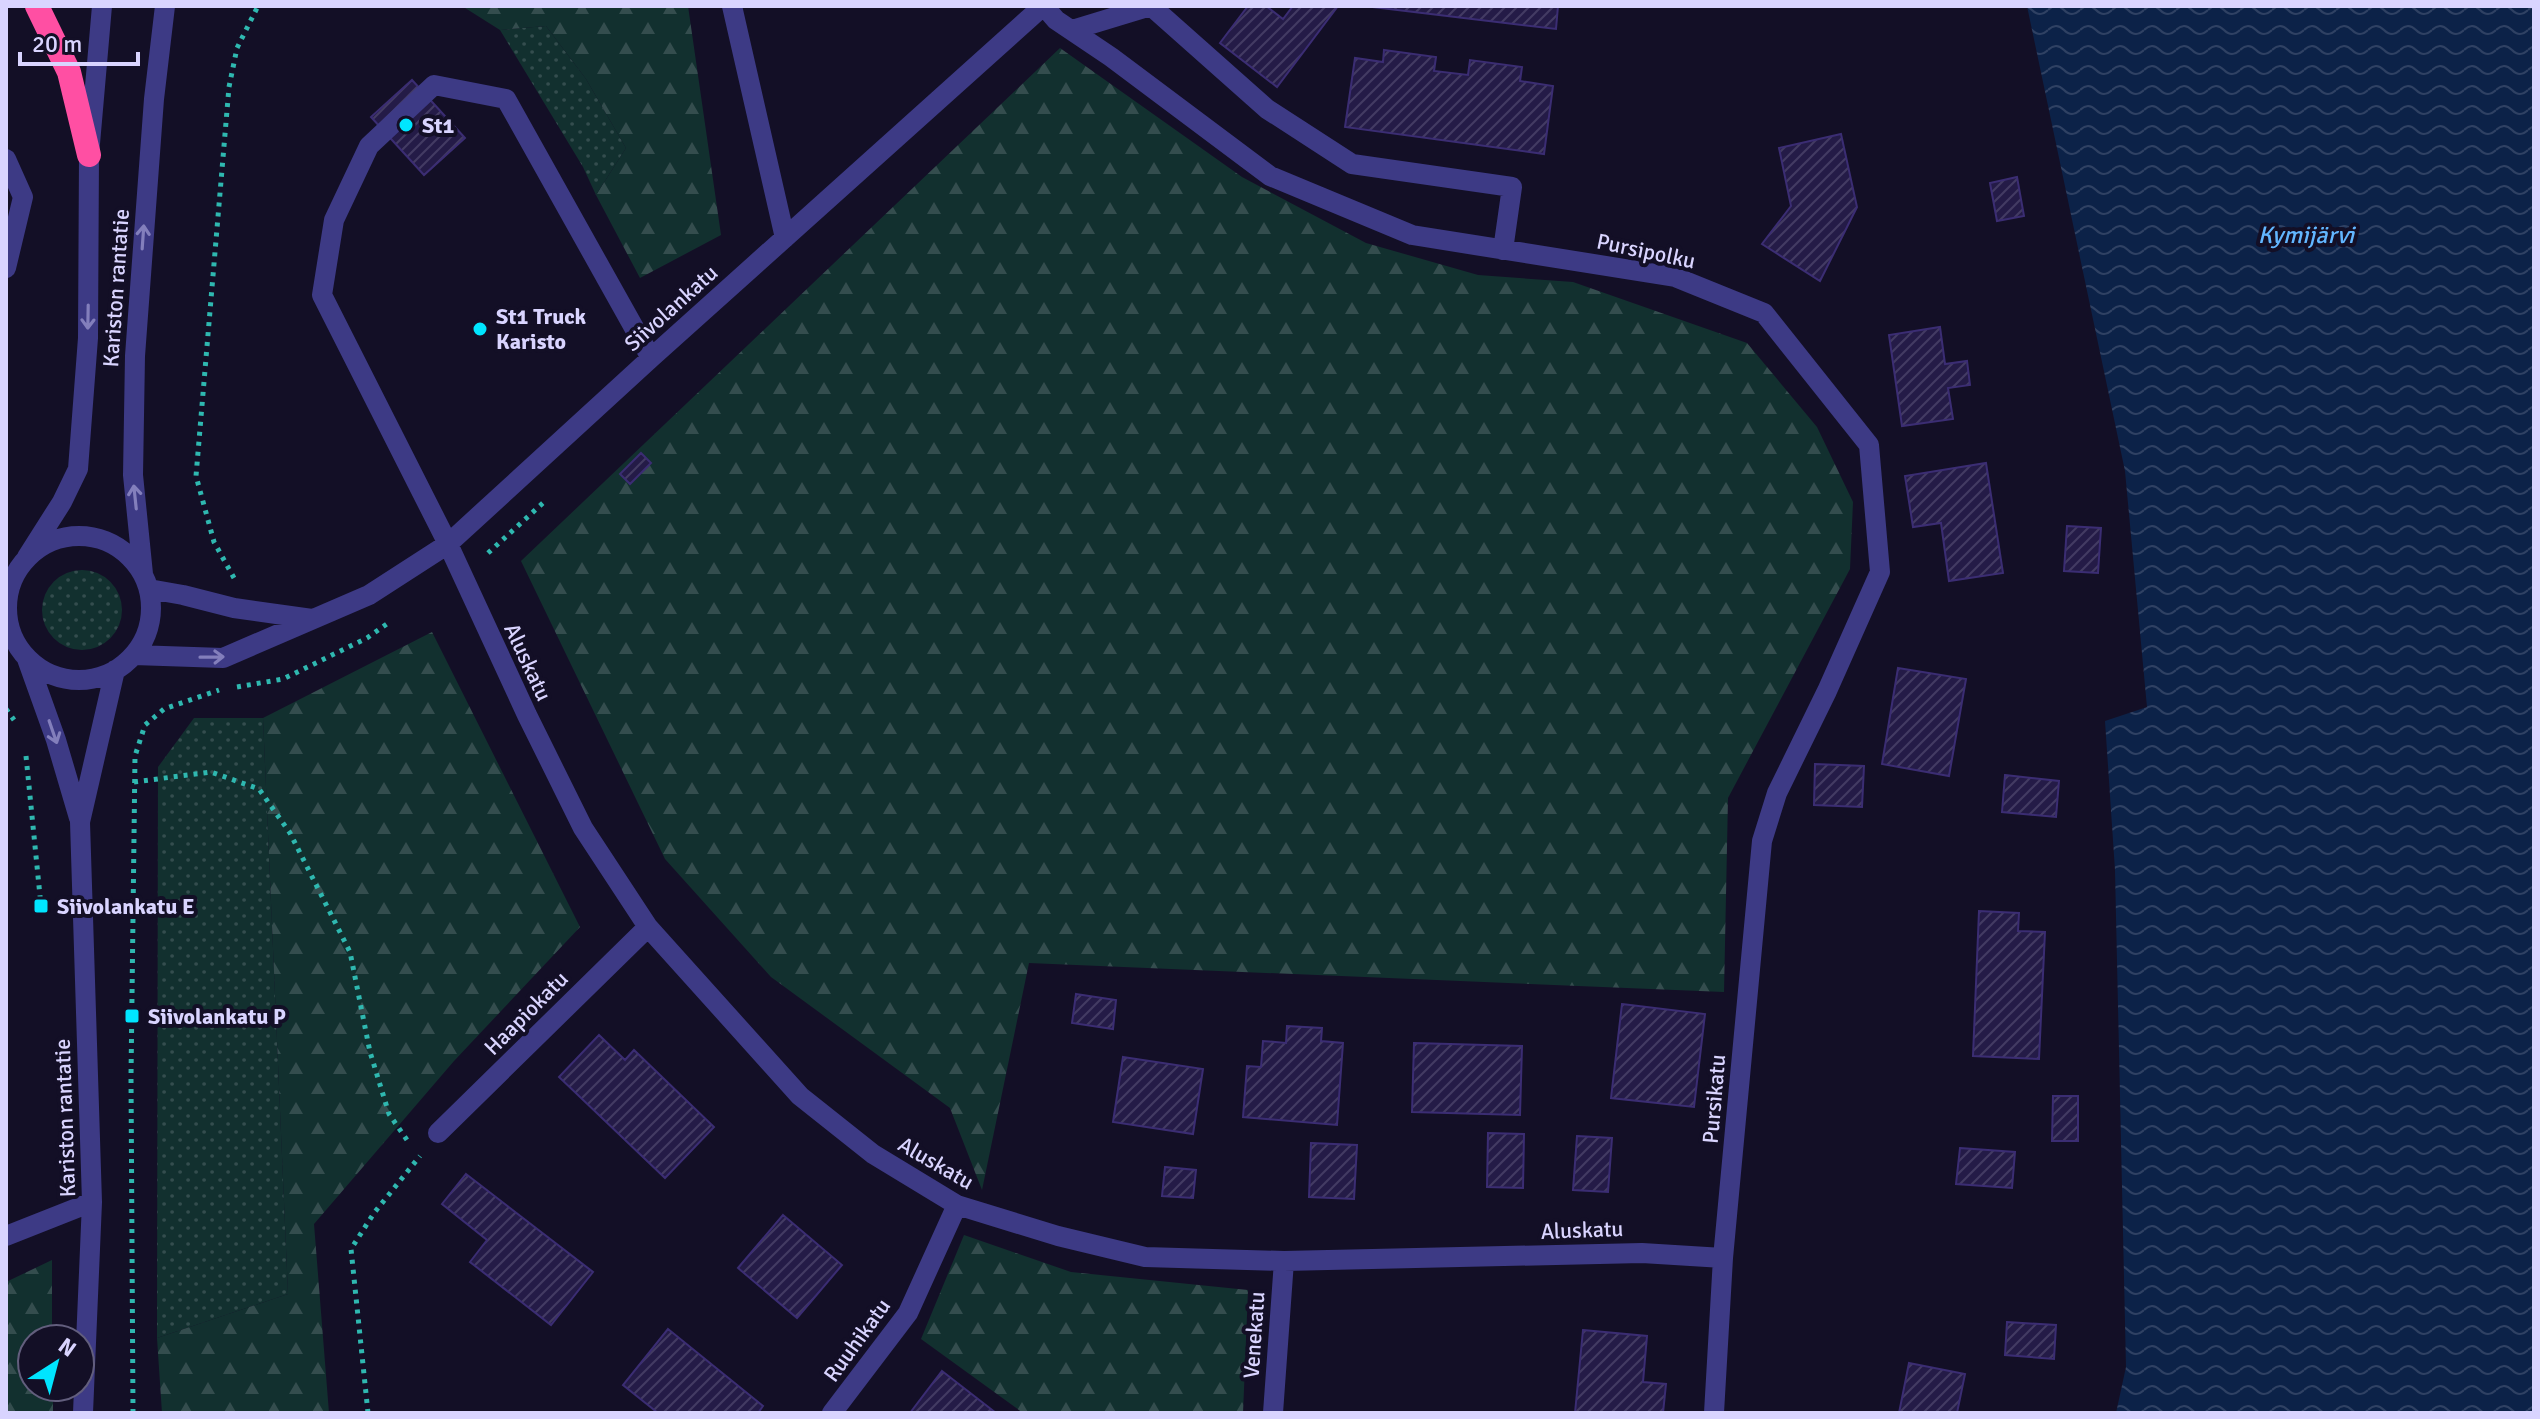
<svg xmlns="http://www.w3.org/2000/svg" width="2540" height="1419" font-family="Signika,sans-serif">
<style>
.grass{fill:url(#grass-dots)}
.forest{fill:url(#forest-firs)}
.water{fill:url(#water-waves)}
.building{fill:url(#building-hatch);stroke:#3b2d73;stroke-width:2}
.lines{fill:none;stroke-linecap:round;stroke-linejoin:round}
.path{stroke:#2fb8b0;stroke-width:5;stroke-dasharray:4 6;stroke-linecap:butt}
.minor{stroke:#3d3a85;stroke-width:20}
.highway{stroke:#ff4fa3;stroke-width:24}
.oneway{stroke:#837fbc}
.poi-dot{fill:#00e5ff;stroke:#130f26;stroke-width:3}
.labels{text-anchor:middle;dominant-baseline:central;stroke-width:8;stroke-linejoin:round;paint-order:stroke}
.poi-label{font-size:22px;font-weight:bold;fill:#d9d4ff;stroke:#130f26;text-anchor:start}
.street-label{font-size:22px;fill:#d9d4ff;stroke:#130f26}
.water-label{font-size:24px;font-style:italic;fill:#62b6ff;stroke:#130f26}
</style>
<defs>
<pattern id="grass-dots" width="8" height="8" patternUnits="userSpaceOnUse" patternTransform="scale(2)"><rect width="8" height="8" fill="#12302f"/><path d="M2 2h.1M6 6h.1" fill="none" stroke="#344d4e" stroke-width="1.8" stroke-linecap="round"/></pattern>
<pattern id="forest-firs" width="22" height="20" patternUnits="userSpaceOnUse" patternTransform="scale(2)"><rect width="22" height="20" fill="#12302f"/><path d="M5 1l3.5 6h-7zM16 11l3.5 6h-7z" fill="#344d4e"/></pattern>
<pattern id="water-waves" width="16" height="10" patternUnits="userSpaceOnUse" patternTransform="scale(2)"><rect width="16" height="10" fill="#0c2248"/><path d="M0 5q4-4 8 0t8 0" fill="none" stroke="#2f4163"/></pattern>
<pattern id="building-hatch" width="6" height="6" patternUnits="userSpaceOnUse" patternTransform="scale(2)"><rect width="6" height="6" fill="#241b47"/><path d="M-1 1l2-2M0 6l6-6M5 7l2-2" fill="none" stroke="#433b63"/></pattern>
</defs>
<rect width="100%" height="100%" fill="#130f26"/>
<path class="grass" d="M 546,26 L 586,79 L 626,148 L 596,195 L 583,167 L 500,30 Z
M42 610a40 40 0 1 1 80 0a40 40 0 1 1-80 0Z
M 194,718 L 263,718 L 288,1294 L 157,1338 L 158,767 Z"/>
<path class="forest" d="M 462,6 L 688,6 L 721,235 L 640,278 L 596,195 L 626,148 L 586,79 L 546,26 L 500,30 Z
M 1060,48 L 1242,177 L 1366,243 L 1478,275 L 1573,282 L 1747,343 L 1817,427 L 1853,502 L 1850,569 L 1728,798 L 1724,992 L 1029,963 L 982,1190 L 950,1108 L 771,977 L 665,859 L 521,561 Z
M 432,632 L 580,927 L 454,1061 L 314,1224 L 329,1413 L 162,1413 L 157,1338 L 288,1294 L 263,718 Z
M 964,1235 L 1071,1272 L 1248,1290 L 1243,1413 L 1023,1413 L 921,1339 Z
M 52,1260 L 52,1339 L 32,1339 L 32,1387 L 53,1387 L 53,1413 L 6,1413 L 6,1282 Z"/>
<path class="water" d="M 2027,6 L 2534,6 L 2534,1413 L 2116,1413 L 2126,1367 L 2115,870 L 2105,721 L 2147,707 L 2125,471 Z"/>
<path class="building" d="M 1248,6 L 1266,6 L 1283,19 L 1293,6 L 1338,6 L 1277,87 L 1220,43 Z
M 1364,6 L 1558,6 L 1556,29 Z
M 1384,50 L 1436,57 L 1434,71 L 1468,75 L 1470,60 L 1522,67 L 1520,81 L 1553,86 L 1544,154 L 1345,127 L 1355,58 L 1383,62 Z
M 412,80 L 465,138 L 424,175 L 371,117 Z
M 1841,134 L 1857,207 L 1820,281 L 1762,244 L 1791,206 L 1779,148 Z
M 2017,177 L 2024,216 L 1997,221 L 1990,183 Z
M 1940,327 L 1945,364 L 1967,361 L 1970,385 L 1948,388 L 1953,419 L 1902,426 L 1889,335 Z
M 641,453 L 651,463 L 630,484 L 620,474 Z
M 1986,463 L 2003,573 L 1949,581 L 1941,523 L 1913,527 L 1905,476 Z
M 2067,526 L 2101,528 L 2098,573 L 2064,571 Z
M 1898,668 L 1966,679 L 1949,776 L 1882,764 Z
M 1815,764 L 1864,766 L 1862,807 L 1814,805 Z
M 2005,775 L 2059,781 L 2056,817 L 2002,812 Z
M 1979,911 L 2019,913 L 2018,931 L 2045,932 L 2039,1059 L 1973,1056 Z
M 1076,994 L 1116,1000 L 1113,1029 L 1072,1023 Z
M 1622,1004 L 1705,1014 L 1694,1107 L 1611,1098 Z
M 1287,1026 L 1322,1028 L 1321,1041 L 1343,1043 L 1337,1125 L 1243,1117 L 1247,1066 L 1261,1067 L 1263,1041 L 1286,1043 Z
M 599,1035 L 625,1060 L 634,1050 L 714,1127 L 665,1178 L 559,1077 Z
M 1414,1043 L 1522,1046 L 1520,1115 L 1412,1112 Z
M 1123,1057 L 1203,1069 L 1193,1134 L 1113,1122 Z
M 2053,1096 L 2078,1096 L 2078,1141 L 2052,1141 Z
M 1488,1133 L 1524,1134 L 1523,1188 L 1487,1187 Z
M 1577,1136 L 1612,1138 L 1608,1192 L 1573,1190 Z
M 1311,1143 L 1357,1145 L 1354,1199 L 1309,1197 Z
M 1960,1148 L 2015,1152 L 2012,1188 L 1956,1184 Z
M 1165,1167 L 1196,1170 L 1193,1198 L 1162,1196 Z
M 466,1174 L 593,1272 L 551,1325 L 470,1262 L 487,1240 L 442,1204 Z
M 783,1215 L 842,1265 L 797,1318 L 738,1268 Z
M 2007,1322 L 2056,1325 L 2054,1359 L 2005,1355 Z
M 668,1329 L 763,1406 L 758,1413 L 658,1413 L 623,1385 Z
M 1583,1330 L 1647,1336 L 1643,1382 L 1666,1384 L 1663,1413 L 1575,1413 Z
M 1909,1363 L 1965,1374 L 1957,1413 L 1899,1413 Z
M 942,1371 L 996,1413 L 910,1413 Z"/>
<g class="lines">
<path class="path" d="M 488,553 L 543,503
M 234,578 L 214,542 L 196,476 L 229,87 L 237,48 L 258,6
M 237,687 L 283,679 L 367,638 L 391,621
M 6,709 L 14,720
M 26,756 L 41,906
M 134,782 L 211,772 L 259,789 L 290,833 L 350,952 L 370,1052 L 389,1114 L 407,1140
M 133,1413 L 131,1077 L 135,756 L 145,725 L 164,709 L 219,690
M 368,1413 L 351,1249 L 374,1213 L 420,1156"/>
<path class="minor" d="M 732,6 L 785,238
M 1044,6 L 1056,20 L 1111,57 L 1270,176 L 1412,235 L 1675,277 L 1764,313 L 1869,445 L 1880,572 L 1827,691 L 1777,793 L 1762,841 L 1723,1258 L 1714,1413
M 1151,6 L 1267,109 L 1352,164 L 1512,187 L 1503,250
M 1072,30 L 1151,6
M 6,159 L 23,197 L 6,268
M 651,358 L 506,99 L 434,85 L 369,146 L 334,220 L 322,295 L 448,544 L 527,715 L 583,828 L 648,927 L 800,1096 L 873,1154 L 957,1205 L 1058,1236 L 1145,1257 L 1284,1261 L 1642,1253 L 1723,1258
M7 608a72 72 0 1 1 144 0a72 72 0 1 1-144 0Z
M 27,557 L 62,502 L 78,469 L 88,338 L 89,155 L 102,6
M 143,574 L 133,475 L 135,356 L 154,99 L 165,6
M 149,589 L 183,595 L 234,608 L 312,619
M 134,655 L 223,658 L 369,595 L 448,544 L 651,358 L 1043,6
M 27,659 L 56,740 L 79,818
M 438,1133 L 648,927
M 6,1236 L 92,1202
M 83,1413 L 92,1202 L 80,822 L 115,670
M 832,1413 L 908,1313 L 957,1205
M 1273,1413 L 1284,1261"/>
<path class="highway" d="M 37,6 L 69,72 L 89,155"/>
</g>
<defs><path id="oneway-shaft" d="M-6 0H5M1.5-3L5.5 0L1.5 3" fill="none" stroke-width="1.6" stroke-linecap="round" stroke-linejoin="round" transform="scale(2)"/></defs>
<g class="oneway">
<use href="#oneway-shaft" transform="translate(143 237) rotate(-86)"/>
<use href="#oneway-shaft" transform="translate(88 317) rotate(91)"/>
<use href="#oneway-shaft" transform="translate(135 497) rotate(-96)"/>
<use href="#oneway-shaft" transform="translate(212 657) rotate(-1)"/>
<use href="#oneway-shaft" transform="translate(53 732) rotate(71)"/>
</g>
<g class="poi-dot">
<circle cx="406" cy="125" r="8"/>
<circle cx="480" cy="329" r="8"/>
<rect x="33" y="898" width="16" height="16" rx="4"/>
<rect x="124" y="1008" width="16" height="16" rx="4"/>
</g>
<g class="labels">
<g class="poi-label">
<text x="422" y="125">St1</text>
<text x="496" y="316">St1 Truck<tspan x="496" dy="25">Karisto</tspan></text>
<text x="57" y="906">Siivolankatu E</text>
<text x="148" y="1016">Siivolankatu P</text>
</g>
<g class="street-label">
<text transform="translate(1646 251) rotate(12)">Pursipolku</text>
<text transform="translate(116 288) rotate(-86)">Kariston rantatie</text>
<text transform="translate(671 308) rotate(-42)">Siivolankatu</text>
<text transform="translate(528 662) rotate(65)">Aluskatu</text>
<text transform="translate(526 1013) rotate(-45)">Haapiokatu</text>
<text transform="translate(1714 1099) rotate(-85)">Pursikatu</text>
<text transform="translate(65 1118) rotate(-92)">Kariston rantatie</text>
<text transform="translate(936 1163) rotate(30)">Aluskatu</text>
<text transform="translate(1582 1230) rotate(-2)">Aluskatu</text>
<text transform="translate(1254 1335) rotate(-86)">Venekatu</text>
<text transform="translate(857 1340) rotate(-54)">Ruuhikatu</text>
</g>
<g class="water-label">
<text x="2306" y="235">Kymijärvi</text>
</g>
</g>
<rect width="2540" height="1419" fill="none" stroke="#d9d4ff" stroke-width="16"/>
<g transform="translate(56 1363) rotate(36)"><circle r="38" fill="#130f26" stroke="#625e7d" stroke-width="2"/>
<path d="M0-6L14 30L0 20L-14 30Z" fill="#00e5ff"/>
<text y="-12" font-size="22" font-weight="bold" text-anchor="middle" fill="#d9d4ff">N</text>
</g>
<path d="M20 52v12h118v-12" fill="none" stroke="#d9d4ff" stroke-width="4"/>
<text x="32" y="52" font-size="24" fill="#d9d4ff" stroke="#130f26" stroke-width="6" paint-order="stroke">20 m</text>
</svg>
